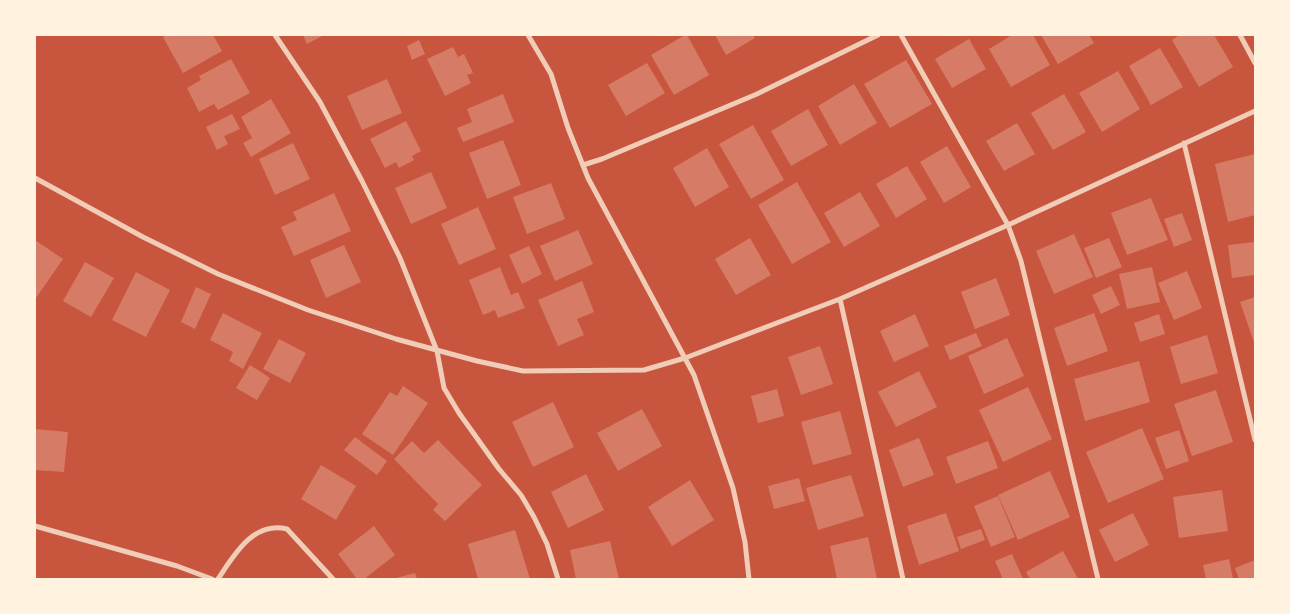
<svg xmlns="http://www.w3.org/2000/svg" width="1290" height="614" font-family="'Alegreya Sans',sans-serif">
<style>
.building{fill:#d67c66}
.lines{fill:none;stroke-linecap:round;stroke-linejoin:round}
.minor{stroke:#f1ccb7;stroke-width:5}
</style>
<rect width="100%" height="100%" fill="#c8553d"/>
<path class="building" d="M 167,35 L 213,35 L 222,51 L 183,73 L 163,37 Z
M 303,35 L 321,35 L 322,36 L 307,44 Z
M 685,35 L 687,35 L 709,75 L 674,95 L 651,55 Z
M 715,35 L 753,35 L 755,38 L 726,55 Z
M 1012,35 L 1033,35 L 1050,65 L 1011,87 L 989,49 Z
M 1041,35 L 1089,35 L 1094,43 L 1058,64 Z
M 1180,35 L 1214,35 L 1233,67 L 1199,87 L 1172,40 Z
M 969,39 L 986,69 L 952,88 L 935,59 Z
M 419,40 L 425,54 L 412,60 L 407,46 Z
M 453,47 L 458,57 L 464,54 L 473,73 L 467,75 L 471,83 L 445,96 L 427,59 Z
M 1160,48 L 1183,87 L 1151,105 L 1129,66 Z
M 231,59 L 250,93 L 218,110 L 214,104 L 199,112 L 187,88 L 201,80 L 199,76 Z
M 906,60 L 932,104 L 890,128 L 864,84 Z
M 647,63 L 665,93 L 626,116 L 608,85 Z
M 1118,71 L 1140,109 L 1102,132 L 1079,93 Z
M 387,79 L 402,113 L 362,130 L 347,96 Z
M 854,84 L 877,123 L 840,145 L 818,106 Z
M 503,94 L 514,122 L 463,142 L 457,128 L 472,122 L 467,109 Z
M 1064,94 L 1086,132 L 1053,150 L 1031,113 Z
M 271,99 L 291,133 L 251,157 L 243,143 L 252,138 L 241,117 Z
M 808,109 L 828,145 L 791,166 L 771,131 Z
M 232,114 L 240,129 L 224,136 L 228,144 L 217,150 L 206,127 Z
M 406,121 L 421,151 L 412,156 L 414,160 L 399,168 L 396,162 L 385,168 L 370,139 Z
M 1017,123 L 1035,154 L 1004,171 L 986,141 Z
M 753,125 L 784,180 L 751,199 L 719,144 Z
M 503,140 L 521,185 L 487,199 L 469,153 Z
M 293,143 L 310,179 L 275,195 L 259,159 Z
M 947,146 L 971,187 L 944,203 L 920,162 Z
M 707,148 L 729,187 L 695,207 L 673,168 Z
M 1255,154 L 1255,215 L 1228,222 L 1215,164 Z
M 907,166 L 927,199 L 896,218 L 876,184 Z
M 431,172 L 447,208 L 411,224 L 395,188 Z
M 797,182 L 831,242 L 792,264 L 758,205 Z
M 551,183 L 565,219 L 527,234 L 513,197 Z
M 860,192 L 880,226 L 844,247 L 824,213 Z
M 334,193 L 351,231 L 294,256 L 281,227 L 297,220 L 293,212 Z
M 1151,198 L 1168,240 L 1127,255 L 1111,213 Z
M 478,207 L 496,249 L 459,265 L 441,224 Z
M 1182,213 L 1192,240 L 1174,247 L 1164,219 Z
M 578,230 L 593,264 L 555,281 L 540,246 Z
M 1074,234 L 1093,277 L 1054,294 L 1036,251 Z
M 750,238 L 771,275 L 736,295 L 715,259 Z
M 1109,238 L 1122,267 L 1096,278 L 1084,248 Z
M 35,240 L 63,259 L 36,298 L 35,297 Z
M 1255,242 L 1255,275 L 1232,278 L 1228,245 Z
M 344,245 L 361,282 L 326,298 L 310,260 Z
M 529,246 L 542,274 L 522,284 L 509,255 Z
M 85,262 L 114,278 L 91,317 L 63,301 Z
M 500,267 L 511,295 L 518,292 L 525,308 L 498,318 L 495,310 L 483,315 L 469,280 Z
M 1152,267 L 1160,302 L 1127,309 L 1119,274 Z
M 1187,271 L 1202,308 L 1174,320 L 1158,283 Z
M 136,272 L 170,290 L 146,337 L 112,320 Z
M 996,278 L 1010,315 L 975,329 L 961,292 Z
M 582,281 L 594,312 L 577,319 L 584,335 L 558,346 L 538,300 Z
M 1111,286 L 1120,305 L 1101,314 L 1092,295 Z
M 196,287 L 211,294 L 195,329 L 181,322 Z
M 1255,297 L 1255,345 L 1240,302 Z
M 223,313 L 262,333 L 243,369 L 229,361 L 233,352 L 210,340 Z
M 1094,313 L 1108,351 L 1067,366 L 1054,328 Z
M 915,314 L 929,346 L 894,362 L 880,331 Z
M 1159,314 L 1165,334 L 1140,342 L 1134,323 Z
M 976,333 L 982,346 L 950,360 L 944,346 Z
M 1207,335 L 1218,373 L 1181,384 L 1170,347 Z
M 1007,338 L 1024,376 L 984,394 L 968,356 Z
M 279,339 L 306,353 L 290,383 L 263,369 Z
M 820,346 L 833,384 L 801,395 L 788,357 Z
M 1139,361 L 1150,402 L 1085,421 L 1074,379 Z
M 250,365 L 270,378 L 257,400 L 236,388 Z
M 919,371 L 937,407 L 896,427 L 878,392 Z
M 403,386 L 428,403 L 393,455 L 362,434 L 390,392 L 397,396 Z
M 1028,387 L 1052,439 L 1003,462 L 979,410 Z
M 777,389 L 784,416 L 758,423 L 751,396 Z
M 1216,390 L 1233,442 L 1192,456 L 1174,404 Z
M 553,402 L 574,447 L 533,467 L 512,422 Z
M 642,409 L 662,446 L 618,471 L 597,433 Z
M 840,411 L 852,454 L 813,465 L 801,422 Z
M 1142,428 L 1164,479 L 1108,503 L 1086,452 Z
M 35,429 L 68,432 L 64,472 L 35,470 Z
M 1179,430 L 1189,461 L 1166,469 L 1155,438 Z
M 355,437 L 387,461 L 377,475 L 344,450 Z
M 919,438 L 934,475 L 903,487 L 889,450 Z
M 438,440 L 482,485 L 445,521 L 433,510 L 438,504 L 394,459 L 412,441 L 424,453 Z
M 988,441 L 998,468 L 956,484 L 946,457 Z
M 321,465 L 356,486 L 336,520 L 301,499 Z
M 1050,471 L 1070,517 L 1018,540 L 998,495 Z
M 586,474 L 604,510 L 568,528 L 551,492 Z
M 851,475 L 864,516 L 818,530 L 806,488 Z
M 799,478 L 805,501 L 774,509 L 768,486 Z
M 690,480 L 714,520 L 672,546 L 648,507 Z
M 1222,490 L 1228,531 L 1179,538 L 1173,497 Z
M 998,496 L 1015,537 L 991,547 L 974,506 Z
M 946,513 L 959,551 L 919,565 L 907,526 Z
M 1133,513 L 1149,545 L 1115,562 L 1099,530 Z
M 374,526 L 395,555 L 364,579 L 357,579 L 338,554 Z
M 981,529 L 985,540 L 961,549 L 957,537 Z
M 515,530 L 530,579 L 478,579 L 468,544 Z
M 868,537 L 877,579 L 837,579 L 830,546 Z
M 610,541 L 619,579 L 576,579 L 570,550 Z
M 1063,551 L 1078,579 L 1030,579 L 1026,572 Z
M 1012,554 L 1023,579 L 1003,579 L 995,561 Z
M 1229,559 L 1233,579 L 1206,579 L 1203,565 Z
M 1255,560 L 1255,579 L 1239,579 L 1235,568 Z
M 415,573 L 417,579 L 396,579 L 396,578 Z"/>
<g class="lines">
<path class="minor" d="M 275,35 L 320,102 L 362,181 L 400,258 L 437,351 L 444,388 L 459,413 L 499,469 L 521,495 L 534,517 L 547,544 L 558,579
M 528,35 L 551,74 L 568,128 L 588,178 L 694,375 L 733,488 L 745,542 L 749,579
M 901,35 L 1008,225 L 1021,261 L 1098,579
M 1240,35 L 1255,63
M 1184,143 L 1255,440
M 583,165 L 602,159 L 757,94 L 878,35
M 35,178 L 143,237 L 218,274 L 308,310 L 396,339 L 477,361 L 523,371 L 644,370 L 685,358 L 840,299 L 1008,225 L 1255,111
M 840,299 L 903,579
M 35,526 L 177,566 L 212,579
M 218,579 C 234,555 253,521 287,529 L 333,579"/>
</g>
<rect width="1290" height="614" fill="none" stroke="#fff3e0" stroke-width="72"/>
</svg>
